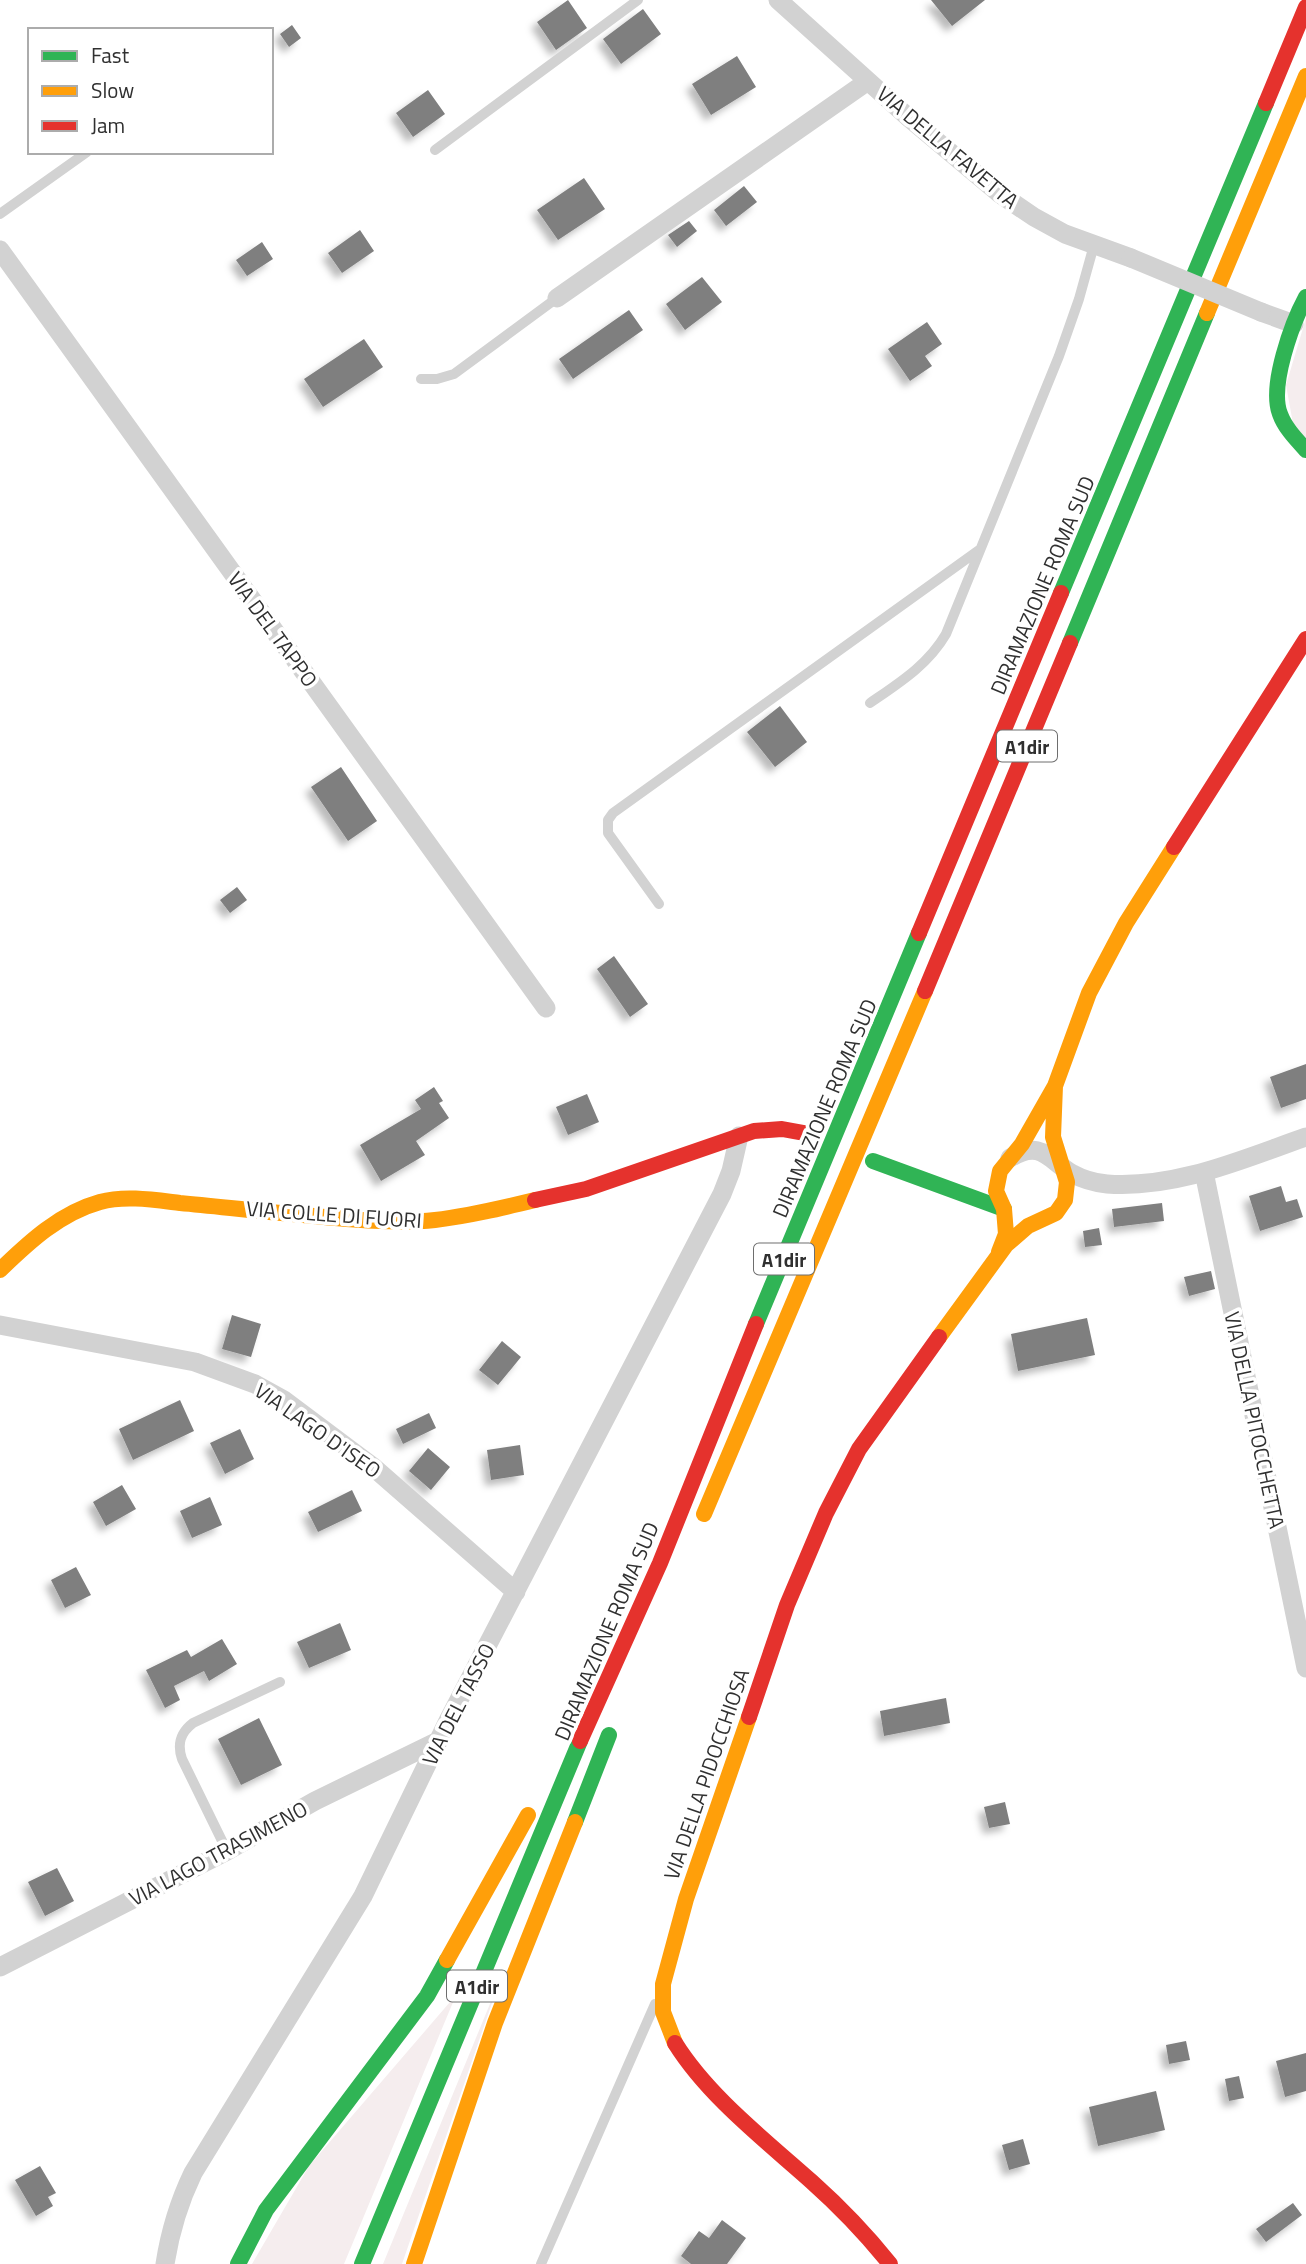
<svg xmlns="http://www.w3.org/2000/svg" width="1306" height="2264" font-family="'Titillium Web',sans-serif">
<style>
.green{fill:#f5edee}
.building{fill:#7f7f7f;filter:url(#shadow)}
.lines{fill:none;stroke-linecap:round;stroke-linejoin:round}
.lane{stroke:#d2d2d2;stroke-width:10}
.street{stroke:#d2d2d2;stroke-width:19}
.fast{stroke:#30b455;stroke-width:16}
.slow{stroke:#ff9f0a;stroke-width:16}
.jam{stroke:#e5322d;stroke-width:16}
.street-bridge{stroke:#d2d2d2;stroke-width:19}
.labels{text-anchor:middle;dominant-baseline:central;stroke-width:7;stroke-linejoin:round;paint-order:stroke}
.shield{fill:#fff;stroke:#6e6e6e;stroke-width:2}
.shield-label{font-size:19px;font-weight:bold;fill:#303030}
.street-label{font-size:21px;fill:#303030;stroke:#fff}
</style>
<defs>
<filter id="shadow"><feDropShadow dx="-6" dy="6" stdDeviation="3.5" flood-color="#0004"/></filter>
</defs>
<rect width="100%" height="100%" fill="#fff"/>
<path class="green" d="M 1306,318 L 1306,442 L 1294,429 L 1286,385 Z
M 501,1977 L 402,2264 L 383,2264 Z
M 456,1995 L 344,2264 L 252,2264 L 309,2166 Z"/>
<path class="building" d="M 568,0 L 587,28 L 556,50 L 537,22 Z
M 931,0 L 985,0 L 952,26 Z
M 643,9 L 661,34 L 621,64 L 603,39 Z
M 292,25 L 301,38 L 289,47 L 280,34 Z
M 737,56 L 756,87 L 711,115 L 692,84 Z
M 428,90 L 445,114 L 413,137 L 396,113 Z
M 584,178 L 605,209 L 558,240 L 537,210 Z
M 744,186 L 757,202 L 726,226 L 714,210 Z
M 689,221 L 697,231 L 677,247 L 668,235 Z
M 360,230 L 374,251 L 342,273 L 328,253 Z
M 262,242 L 273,259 L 247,276 L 236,260 Z
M 702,277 L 722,302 L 685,330 L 666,304 Z
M 629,310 L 643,330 L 573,379 L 559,359 Z
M 927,322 L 942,344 L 925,356 L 932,366 L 910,381 L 888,349 Z
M 364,339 L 383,367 L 323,407 L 304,379 Z
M 780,706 L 807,742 L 775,767 L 747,732 Z
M 341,767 L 377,821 L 348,841 L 311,787 Z
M 237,887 L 247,900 L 230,913 L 220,900 Z
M 614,956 L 648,1004 L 630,1017 L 597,969 Z
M 1306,1064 L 1306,1099 L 1281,1108 L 1270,1077 Z
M 434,1087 L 443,1101 L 439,1103 L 449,1118 L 416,1141 L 425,1155 L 381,1181 L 360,1145 L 421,1109 L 415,1100 Z
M 587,1094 L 599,1122 L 568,1135 L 556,1107 Z
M 1281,1186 L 1286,1202 L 1297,1199 L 1303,1217 L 1260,1231 L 1249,1196 Z
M 1162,1203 L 1164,1221 L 1114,1227 L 1112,1209 Z
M 1099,1228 L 1102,1245 L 1085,1247 L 1083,1231 Z
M 1211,1271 L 1215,1289 L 1189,1296 L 1184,1277 Z
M 232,1315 L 261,1324 L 251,1357 L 222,1349 Z
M 1087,1318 L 1095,1355 L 1018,1371 L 1011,1334 Z
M 502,1341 L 521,1357 L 498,1385 L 479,1370 Z
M 180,1400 L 194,1431 L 133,1460 L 119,1429 Z
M 429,1413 L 436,1428 L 403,1444 L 396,1429 Z
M 240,1429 L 254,1459 L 225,1474 L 210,1443 Z
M 520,1445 L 524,1475 L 491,1480 L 487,1450 Z
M 428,1448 L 450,1467 L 431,1490 L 409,1471 Z
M 122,1485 L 136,1509 L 106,1526 L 93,1502 Z
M 352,1490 L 362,1511 L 318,1532 L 308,1512 Z
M 210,1497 L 222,1525 L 192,1538 L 180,1511 Z
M 76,1567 L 91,1595 L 65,1608 L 51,1580 Z
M 340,1623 L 351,1650 L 309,1668 L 297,1642 Z
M 222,1639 L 237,1664 L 209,1681 L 204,1671 L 174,1686 L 180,1700 L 165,1708 L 146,1670 L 187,1650 L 191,1657 Z
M 946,1698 L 950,1723 L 884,1736 L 880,1711 Z
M 259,1718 L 282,1765 L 241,1785 L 218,1739 Z
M 1005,1802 L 1010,1824 L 989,1828 L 984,1807 Z
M 57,1868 L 74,1901 L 45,1916 L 28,1882 Z
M 1186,2041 L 1190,2060 L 1169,2064 L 1166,2045 Z
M 1306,2053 L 1306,2091 L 1285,2097 L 1276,2061 Z
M 1239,2076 L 1244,2098 L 1229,2101 L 1225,2079 Z
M 1156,2091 L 1165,2130 L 1098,2146 L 1089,2107 Z
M 1023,2139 L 1030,2164 L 1009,2170 L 1002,2145 Z
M 40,2166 L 56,2193 L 48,2197 L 53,2206 L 36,2216 L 15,2180 Z
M 1293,2203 L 1302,2215 L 1266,2242 L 1256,2229 Z
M 722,2220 L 746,2238 L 727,2264 L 691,2264 L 681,2256 L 699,2231 L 709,2238 Z"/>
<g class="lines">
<path class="lane" d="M 435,150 L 638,0
M 0,214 L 87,152
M 421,379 L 437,379 L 454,374 L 557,298
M 870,703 C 899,683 928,665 946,634 L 1059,356 L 1079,299 L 1094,245
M 659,904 L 608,833 L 608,820 L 613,813 L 979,550
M 227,1851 L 182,1759 C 177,1744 180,1733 193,1723 L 280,1682
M 541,2264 L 655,2004"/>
<path class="street" d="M 778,0 L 908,117 L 1000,194 L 1034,217 L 1065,234 L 1131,258
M 0,250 L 546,1008
M 557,298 L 868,81
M 1261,312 L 1294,324
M 1010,1158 C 1041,1139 1048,1159 1071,1173 C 1082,1179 1095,1183 1107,1184 C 1176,1189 1243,1159 1306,1137
M 1204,1172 L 1306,1668
M 0,1325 L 195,1362 L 255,1384 L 284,1400 L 372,1466 L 516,1592
M 0,1967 L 227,1851 L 315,1801 L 438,1741
M 165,2264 C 170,2232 179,2202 193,2173 L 363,1896 L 448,1721 L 722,1194 L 731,1171 L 739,1136"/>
<path class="fast" d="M 1306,297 C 1292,323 1269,386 1280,414 C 1285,428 1296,439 1306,450
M 1061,593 L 1266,103
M 1070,643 L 1207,313
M 873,1161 L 1004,1209
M 756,1324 L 919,933
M 575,1822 L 609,1735
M 238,2264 L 266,2210 L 427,1996 L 447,1960
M 362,2264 L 580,1741"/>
<path class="slow" d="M 1207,313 L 1306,76
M 999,1252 L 1006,1234 L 1004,1209 L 996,1191 L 1000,1171 L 1022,1144 L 1055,1086 L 1089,993 L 1126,923 L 1174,847
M 0,1270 C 29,1242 60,1213 100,1202 C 125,1195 155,1200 180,1203 C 214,1206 247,1210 281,1213 C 328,1217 389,1225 435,1220 C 469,1216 502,1208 535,1200
M 939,1337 L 1006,1245 L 1028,1226 L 1056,1213 L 1065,1200 L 1067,1182 L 1053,1137 L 1055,1086
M 704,1514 L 925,991
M 447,1960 L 528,1815
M 675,2043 L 663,2012 L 663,1984 L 686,1899 L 749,1717
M 414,2264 L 495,2023 L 575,1822"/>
<path class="jam" d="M 1266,103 L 1306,7
M 1174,847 L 1306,639
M 919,933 L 1061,593
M 925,991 L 1070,643
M 535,1200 L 586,1189 L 754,1131 L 782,1129 L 804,1133
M 749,1717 L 787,1605 L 826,1513 L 859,1449 L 939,1337
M 580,1741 L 660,1563 L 756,1324
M 675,2043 C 708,2096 765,2140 812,2182 C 840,2207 866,2234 890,2264"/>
<path class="street-bridge" d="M 1131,258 L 1261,312"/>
</g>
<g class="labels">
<g class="shield">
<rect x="997" y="730.5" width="60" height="31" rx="5"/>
<rect x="754" y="1243.5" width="60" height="31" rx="5"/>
<rect x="447" y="1970.5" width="60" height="31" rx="5"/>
</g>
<g class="shield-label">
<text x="1027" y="746">A1dir</text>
<text x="784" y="1259">A1dir</text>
<text x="477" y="1986">A1dir</text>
</g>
<g class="street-label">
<text transform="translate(948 147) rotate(40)">VIA DELLA FAVETTA</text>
<text transform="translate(1042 585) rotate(-67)">DIRAMAZIONE ROMA SUD</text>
<text transform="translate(273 629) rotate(54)">VIA DEL TAPPO</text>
<text transform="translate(824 1108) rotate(-67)">DIRAMAZIONE ROMA SUD</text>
<text transform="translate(334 1214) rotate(4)">VIA COLLE DI FUORI</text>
<text transform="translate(1255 1420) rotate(78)">VIA DELLA PITOCCHETTA</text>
<text transform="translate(318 1430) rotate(35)">VIA LAGO D'ISEO</text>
<text transform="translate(606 1631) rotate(-67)">DIRAMAZIONE ROMA SUD</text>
<text transform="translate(458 1704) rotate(-63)">VIA DEL TASSO</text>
<text transform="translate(706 1774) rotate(-71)">VIA DELLA PIDOCCHIOSA</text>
<text transform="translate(218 1853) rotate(-28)">VIA LAGO TRASIMENO</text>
</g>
</g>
<rect x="28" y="28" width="245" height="126" fill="#ffffff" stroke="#acacac" stroke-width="2"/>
<rect x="42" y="51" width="35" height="10" fill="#30b455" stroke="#acacac" stroke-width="2"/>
<text x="91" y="63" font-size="21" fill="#303030">Fast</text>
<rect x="42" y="86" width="35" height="10" fill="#ff9f0a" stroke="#acacac" stroke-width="2"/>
<text x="91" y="98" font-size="21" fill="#303030">Slow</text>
<rect x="42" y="121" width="35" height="10" fill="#e5322d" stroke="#acacac" stroke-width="2"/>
<text x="91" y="133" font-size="21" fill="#303030">Jam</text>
</svg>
